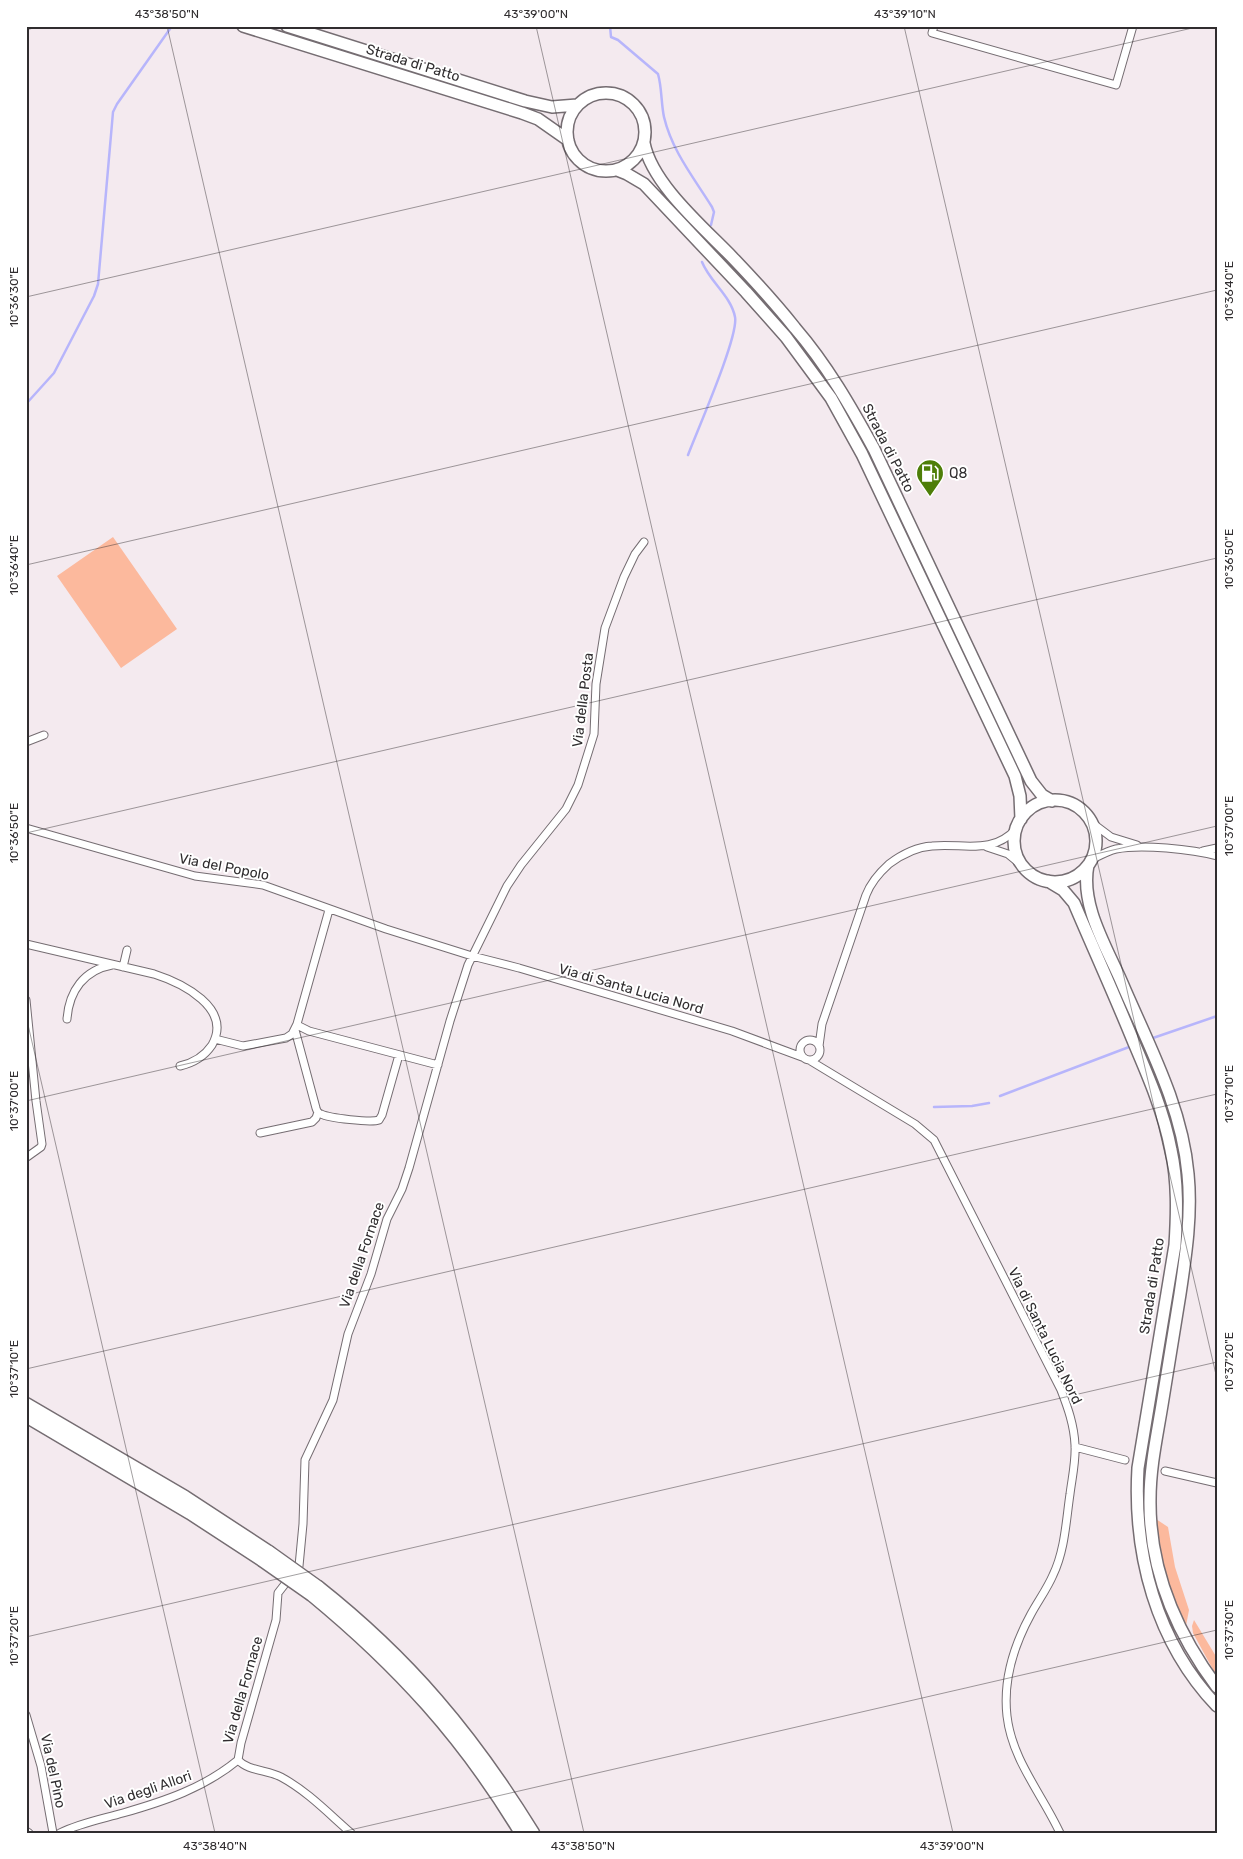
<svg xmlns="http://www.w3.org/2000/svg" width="1243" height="1859" font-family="Rubik,sans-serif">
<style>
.green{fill:#fcb99d}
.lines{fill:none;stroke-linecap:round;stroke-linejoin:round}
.stream{stroke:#b7b5fb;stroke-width:2.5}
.street-casing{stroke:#756d72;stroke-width:9}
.primary-casing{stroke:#756d72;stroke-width:14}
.highway-casing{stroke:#756d72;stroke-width:15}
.street{stroke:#fff;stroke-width:7}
.primary{stroke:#fff;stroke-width:11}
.highway{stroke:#fff;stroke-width:12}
.highway-bridge-casing{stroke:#756d72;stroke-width:15;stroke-linecap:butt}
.highway-bridge{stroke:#fff;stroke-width:12}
.ticks{fill:none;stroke:#302d2f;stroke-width:1;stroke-opacity:0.45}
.labels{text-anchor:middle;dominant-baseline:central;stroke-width:4;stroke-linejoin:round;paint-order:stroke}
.street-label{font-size:14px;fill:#302d2f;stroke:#fff}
.poi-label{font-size:14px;fill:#302d2f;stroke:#fff;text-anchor:start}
.neatline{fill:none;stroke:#302d2f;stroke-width:2}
.ticks-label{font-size:12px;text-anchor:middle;fill:#302d2f}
</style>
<rect width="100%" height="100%" fill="#f4eaef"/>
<path class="green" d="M 113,537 L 177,629 L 121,668 L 57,576 Z
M 1156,1519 L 1168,1527 L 1175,1567 L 1189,1610 L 1186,1626 L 1165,1577 Z
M 1194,1620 L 1217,1658 L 1217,1677 L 1193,1633 L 1192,1626 Z"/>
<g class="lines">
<path class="stream" d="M 610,26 L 611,37 L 618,40 L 658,74 C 662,88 661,103 664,117 C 672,151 694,178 712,207 L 714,212 L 711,225
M 26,404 L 54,373 L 94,296 L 98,284 L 113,112 L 117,104 L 172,26
M 688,455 C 697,431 739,336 735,317 C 731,296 710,282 702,262
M 1153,1038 L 1217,1016
M 1000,1096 L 1129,1047
M 934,1107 L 972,1106 L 989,1103"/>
<g class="street-casing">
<path id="street" d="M 934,26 L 932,33 L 1116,85 L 1133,26
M 26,742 L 44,735
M 1091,822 L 1111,837 L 1137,845
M 26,828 L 195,876 L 263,885 L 386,929 L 472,956 L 519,968 L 732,1031 L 802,1057
M 987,847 L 1008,854 L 1025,868
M 1203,851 L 1217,848
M 1091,860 C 1099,856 1107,851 1116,849 C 1141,844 1192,849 1217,856
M 26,944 L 154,974 C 182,983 233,1008 212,1045 C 204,1057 193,1063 180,1066
M 123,967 L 127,950
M 26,1000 L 36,1101 L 42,1144 L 41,1147 L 27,1157
M 67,1019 C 69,991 84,970 112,965
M 297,1025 L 309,1031 L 438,1065
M 295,1030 L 316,1108 C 317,1111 317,1112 321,1114 C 329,1118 371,1123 379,1120 L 382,1115 L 399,1055
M 215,1039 L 243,1046 L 286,1038 L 292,1034 L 297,1024 L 329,910
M800 1050a10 10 0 1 1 20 0a10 10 0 1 1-20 0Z
M 819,1046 L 822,1024 L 866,895 C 871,882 879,873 889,864 C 901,855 917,847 932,846 C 964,843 992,855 1016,829
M 809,1060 L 915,1124 L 934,1140 L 1061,1390 C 1068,1408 1074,1425 1075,1445 C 1076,1461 1072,1478 1070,1494 C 1066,1521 1065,1550 1053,1575 C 1047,1589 1038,1601 1031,1614 C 1014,1645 1003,1681 1007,1716 C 1012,1760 1042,1794 1060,1833
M 260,1133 L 312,1122 L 316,1118 L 318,1112
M 1075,1447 L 1125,1460
M 1165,1471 L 1217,1483
M 299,1566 L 303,1524 L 305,1460 L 333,1400 L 348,1334 L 371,1274 L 387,1219 L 402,1189 L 409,1168 L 450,1021 L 468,965 L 507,886 L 521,865 L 566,809 L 578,785 L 594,734 L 596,684 L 605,628 L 624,577 L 635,554 L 644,542
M 26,1715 L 41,1766 L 53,1833
M 238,1760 L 241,1743 L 276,1620 L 278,1593 L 285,1584
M 238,1760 C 248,1771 268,1770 281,1777 C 307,1791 328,1813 351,1833
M 26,1831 L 29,1833
M 60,1833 C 80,1823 102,1819 123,1813 C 165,1801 204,1788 238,1760"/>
</g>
<g class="primary-casing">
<path id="primary" d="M 243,26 L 522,113 L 538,119 L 568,140
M 287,26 L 525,101 L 552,107 L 577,105
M567 132a39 39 0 1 1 78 0a39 39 0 1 1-78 0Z
M 644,143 C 652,184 703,227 732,257 C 754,280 775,303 795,328 C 827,365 851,407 874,449 L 1031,781 L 1042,795 L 1052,801
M 617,170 L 627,174 L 644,184 L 746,292 L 786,337 L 831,398 L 862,454 L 1015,776 L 1020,796 L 1021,819
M1014 841a41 41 0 1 1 82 0a41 41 0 1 1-82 0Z
M 1088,865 C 1080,905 1106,946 1122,983 C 1148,1044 1182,1106 1188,1174 C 1192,1214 1186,1254 1180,1294 C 1174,1331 1168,1368 1162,1405 C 1157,1436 1150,1467 1150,1499 C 1149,1568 1176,1632 1217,1687
M 1048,881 L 1063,890 L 1074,903 C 1094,950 1115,996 1134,1043 C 1149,1078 1164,1113 1171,1150 C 1178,1182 1177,1214 1175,1245 L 1138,1468 C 1133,1554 1156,1642 1217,1706"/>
</g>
<g class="highway-casing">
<path id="highway" d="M 26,1404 L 185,1497 L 269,1552
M 26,1416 L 190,1513 L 262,1560
M 318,1587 C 409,1659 472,1734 533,1833
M 312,1595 C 398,1666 463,1737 521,1833"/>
</g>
<use href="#street" class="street"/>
<use href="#primary" class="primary"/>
<use href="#highway" class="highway"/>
<g class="highway-bridge-casing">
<path id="highway-bridge" d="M 269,1552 L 318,1587
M 262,1560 L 312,1595"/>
</g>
<use href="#highway-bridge" class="highway-bridge"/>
</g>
<path class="ticks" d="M 167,26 L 584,1833M 536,26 L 953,1833M 904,26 L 1217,1379M 26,30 L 41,26M 26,297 L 1201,26M 26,565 L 1217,290M 26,833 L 1217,558M 26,1016 L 215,1833M 26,1101 L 1217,826M 26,1369 L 1217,1094M 26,1637 L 1217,1362M 337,1833 L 1217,1630"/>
<defs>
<g id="fuel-pin" transform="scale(1.4375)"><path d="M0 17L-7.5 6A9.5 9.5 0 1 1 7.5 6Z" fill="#4e7e08" stroke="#fff"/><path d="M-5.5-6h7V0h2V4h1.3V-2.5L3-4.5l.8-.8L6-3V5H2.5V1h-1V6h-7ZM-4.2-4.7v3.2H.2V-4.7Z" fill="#fff"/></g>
</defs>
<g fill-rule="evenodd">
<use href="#fuel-pin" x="930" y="473"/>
</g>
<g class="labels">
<g class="street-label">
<text transform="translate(413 63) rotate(17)">Strada di Patto</text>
<text transform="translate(888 448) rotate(63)">Strada di Patto</text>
<text transform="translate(583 700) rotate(-83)">Via della Posta</text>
<text transform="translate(224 867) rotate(11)">Via del Popolo</text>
<text transform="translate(631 989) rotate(16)">Via di Santa Lucia Nord</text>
<text transform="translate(362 1255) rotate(-71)">Via della Fornace</text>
<text transform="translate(1152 1286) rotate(-81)">Strada di Patto</text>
<text transform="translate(1045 1336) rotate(64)">Via di Santa Lucia Nord</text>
<text transform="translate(243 1690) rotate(-74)">Via della Fornace</text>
<text transform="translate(53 1771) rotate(78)">Via del Pino</text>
<text transform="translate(148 1790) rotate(-19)">Via degli Allori</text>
</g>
<g class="poi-label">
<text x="949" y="473">Q8</text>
</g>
</g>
<rect width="1243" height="1859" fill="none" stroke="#ffffff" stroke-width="55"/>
<rect x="28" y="28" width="1188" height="1804" class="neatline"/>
<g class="ticks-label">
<text x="167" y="18">43°38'50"N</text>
<text x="536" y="18">43°39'00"N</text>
<text x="905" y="18">43°39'10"N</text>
<text transform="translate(1229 291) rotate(-90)" y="4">10°36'40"E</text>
<text transform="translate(14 297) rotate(-90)" y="4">10°36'30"E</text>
<text transform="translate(1229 559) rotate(-90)" y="4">10°36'50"E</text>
<text transform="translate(14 565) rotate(-90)" y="4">10°36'40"E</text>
<text transform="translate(1229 826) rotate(-90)" y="4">10°37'00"E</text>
<text transform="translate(14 833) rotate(-90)" y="4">10°36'50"E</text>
<text transform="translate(1229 1094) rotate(-90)" y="4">10°37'10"E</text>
<text transform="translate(14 1101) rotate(-90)" y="4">10°37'00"E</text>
<text transform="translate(1229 1362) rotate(-90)" y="4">10°37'20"E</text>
<text transform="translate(14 1369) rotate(-90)" y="4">10°37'10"E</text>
<text transform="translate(1229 1630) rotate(-90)" y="4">10°37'30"E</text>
<text transform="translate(14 1636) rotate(-90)" y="4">10°37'20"E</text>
<text x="215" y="1850">43°38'40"N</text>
<text x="583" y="1850">43°38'50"N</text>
<text x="952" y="1850">43°39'00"N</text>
</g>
</svg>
